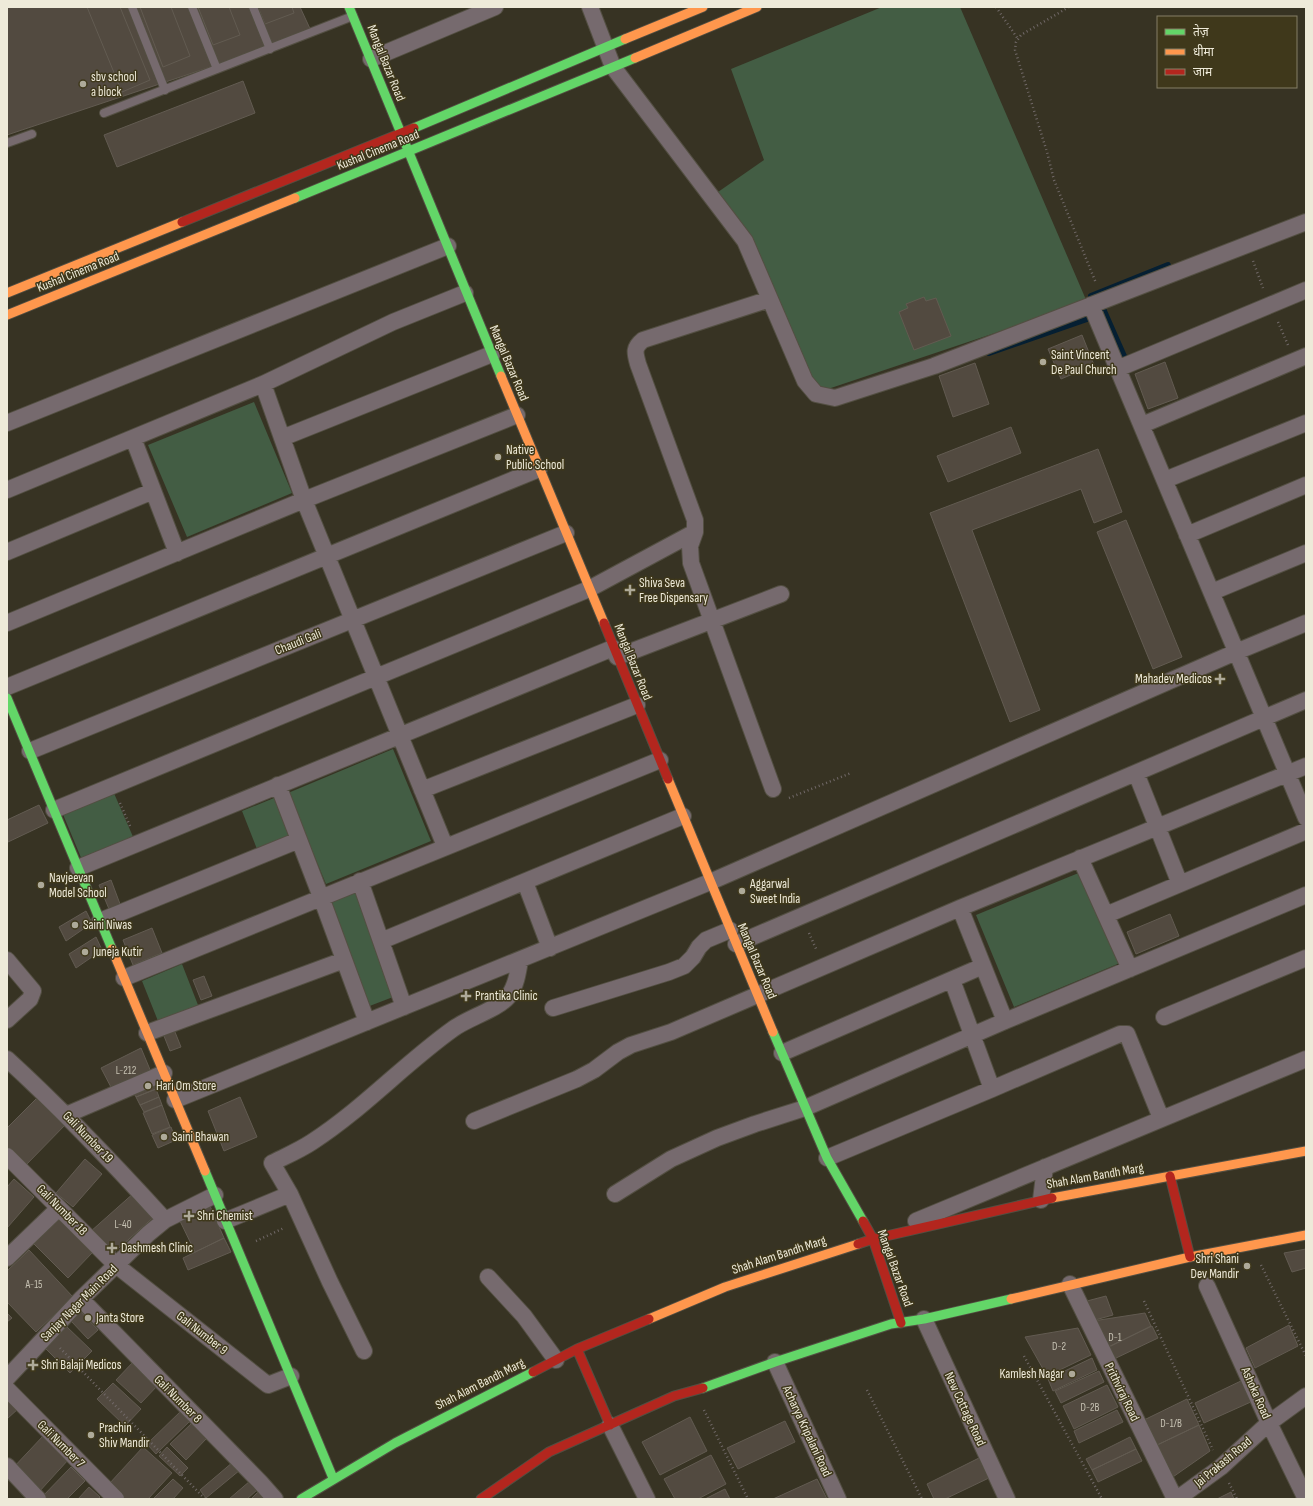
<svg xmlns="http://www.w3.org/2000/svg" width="1313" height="1506" font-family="'Sofia Sans Condensed','Noto Sans Devanagari',sans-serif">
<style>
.green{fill:#435d44}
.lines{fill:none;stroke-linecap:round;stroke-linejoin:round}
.stream{stroke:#051f32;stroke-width:6}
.building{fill:#524a40;stroke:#625b51}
.lane-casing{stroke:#534f42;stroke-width:10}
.street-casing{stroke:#534f42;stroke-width:18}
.fast-casing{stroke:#534f42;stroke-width:11}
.slow-casing{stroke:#534f42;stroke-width:11}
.jam-casing{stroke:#534f42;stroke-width:11}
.path{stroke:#716968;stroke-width:2.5;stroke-dasharray:1 3;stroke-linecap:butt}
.lane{stroke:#766a6e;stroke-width:8}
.street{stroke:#766a6e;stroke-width:16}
.fast{stroke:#63d668;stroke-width:9}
.slow{stroke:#ff974d;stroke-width:9}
.jam{stroke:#b3261e;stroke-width:9}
.poi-dot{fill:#aeaa99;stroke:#3f381b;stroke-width:1.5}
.labels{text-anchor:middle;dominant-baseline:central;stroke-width:3;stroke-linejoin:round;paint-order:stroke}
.number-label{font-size:11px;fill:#c7c2b3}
.street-label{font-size:13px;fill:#eeead9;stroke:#3f381b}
.poi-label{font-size:13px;fill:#eeead9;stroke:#3f381b;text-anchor:start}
</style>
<rect width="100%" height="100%" fill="#373323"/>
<path class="green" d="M 882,7 L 960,7 L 1087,302 L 816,393 L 718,192 L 764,160 L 731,69 Z
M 254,402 L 292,493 L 187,537 L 148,445 Z
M 393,749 L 431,841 L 326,884 L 288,793 Z
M 113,791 L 134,839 L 82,860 L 62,812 Z
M 274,798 L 289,836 L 257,849 L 242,811 Z
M 1081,872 L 1120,963 L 1014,1007 L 976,915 Z
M 356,891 L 393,997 L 367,1007 L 329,902 Z
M 182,964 L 198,1005 L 158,1021 L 142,981 Z"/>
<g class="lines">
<path class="stream" d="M 1091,296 L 1168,265
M 1100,302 L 1127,363
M 989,353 L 1087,319"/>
</g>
<path class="building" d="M 7,7 L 300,7 L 312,33 L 7,135 Z
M 87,7 L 120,7 L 150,80 L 122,92 Z
M 140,7 L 171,7 L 190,56 L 163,67 Z
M 198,7 L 229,7 L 240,35 L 213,45 Z
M 258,7 L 292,7 L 294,13 L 265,24 Z
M 243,81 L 255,113 L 117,167 L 104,135 Z
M 924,297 L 926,301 L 936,298 L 951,336 L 914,350 L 899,312 L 908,308 L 906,304 Z
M 1082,335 L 1094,365 L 1061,379 L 1048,349 Z
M 1165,362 L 1178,398 L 1148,409 L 1135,374 Z
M 975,363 L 989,404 L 953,417 L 939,376 Z
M 1011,427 L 1021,453 L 948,482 L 937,456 Z
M 1098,449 L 1122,512 L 1094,523 L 1081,489 L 972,530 L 1040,710 L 1010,722 L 930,513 Z
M 1126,520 L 1182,657 L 1153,669 L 1097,532 Z
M 39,805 L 48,823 L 8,842 L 7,820 Z
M 111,880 L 120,904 L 109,909 L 99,885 Z
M 86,911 L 92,923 L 66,941 L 59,927 Z
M 1170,914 L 1179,936 L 1136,954 L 1127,932 Z
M 152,928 L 162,953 L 133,965 L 123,940 Z
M 96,937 L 102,950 L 76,968 L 69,954 Z
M 204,976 L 212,996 L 201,1000 L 193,980 Z
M 173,1027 L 181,1047 L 170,1051 L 162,1031 Z
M 141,1048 L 151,1072 L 113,1091 L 101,1068 Z
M 152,1080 L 156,1089 L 136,1097 L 132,1090 Z
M 156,1089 L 159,1097 L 140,1105 L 136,1097 Z
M 41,1094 L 69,1121 L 23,1168 L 7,1153 L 7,1128 Z
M 159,1097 L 162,1105 L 144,1112 L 140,1105 Z
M 240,1097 L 257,1137 L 224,1151 L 208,1111 Z
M 162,1105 L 170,1127 L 152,1134 L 143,1113 Z
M 171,1127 L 176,1140 L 158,1148 L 152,1135 Z
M 85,1159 L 102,1174 L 73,1207 L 56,1193 Z
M 14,1179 L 34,1197 L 7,1228 L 7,1187 Z
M 135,1192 L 156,1215 L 111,1255 L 90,1232 Z
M 210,1206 L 224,1238 L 195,1252 L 180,1221 Z
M 59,1219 L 93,1252 L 68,1278 L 34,1244 Z
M 224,1238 L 231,1252 L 188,1270 L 183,1258 Z
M 1306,1249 L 1306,1268 L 1292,1272 L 1284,1253 Z
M 29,1250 L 73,1297 L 36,1332 L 7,1302 L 7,1271 Z
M 1106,1296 L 1113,1315 L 1095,1320 L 1087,1301 Z
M 81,1312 L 98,1330 L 88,1339 L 71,1321 Z
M 7,1313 L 12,1318 L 7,1322 Z
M 1145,1313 L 1151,1326 L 1107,1348 L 1093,1321 Z
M 1289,1325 L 1298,1346 L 1255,1368 L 1246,1348 Z
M 66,1326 L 92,1351 L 70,1373 L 44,1347 Z
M 1152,1326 L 1158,1338 L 1114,1359 L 1108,1347 Z
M 1078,1328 L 1091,1355 L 1047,1376 L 1025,1337 Z
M 1092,1358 L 1097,1370 L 1053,1391 L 1048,1379 Z
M 134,1361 L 159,1384 L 141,1403 L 116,1380 Z
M 1099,1371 L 1104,1382 L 1061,1403 L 1055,1391 Z
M 1243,1380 L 1253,1401 L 1204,1423 L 1195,1403 Z
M 113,1383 L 141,1409 L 125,1426 L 97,1399 Z
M 1107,1385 L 1118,1407 L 1074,1429 L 1063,1406 Z
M 7,1396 L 19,1408 L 7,1419 Z
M 1187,1399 L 1199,1425 L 1155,1446 L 1144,1420 Z
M 182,1410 L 191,1420 L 156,1454 L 147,1444 Z
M 1117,1410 L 1123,1422 L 1079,1443 L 1074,1431 Z
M 690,1417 L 707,1451 L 660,1475 L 642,1442 Z
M 785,1421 L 795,1442 L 738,1469 L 727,1448 Z
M 192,1423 L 207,1438 L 186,1460 L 170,1444 Z
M 1199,1425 L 1210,1451 L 1170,1479 L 1155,1446 Z
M 44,1435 L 69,1459 L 38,1493 L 12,1469 Z
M 1130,1437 L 1136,1449 L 1092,1470 L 1086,1459 Z
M 143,1447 L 172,1473 L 148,1499 L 125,1499 L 109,1484 Z
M 167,1447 L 188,1468 L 180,1476 L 159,1456 Z
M 1136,1449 L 1142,1461 L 1098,1482 L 1092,1470 Z
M 711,1455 L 726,1484 L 698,1499 L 675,1499 L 664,1479 Z
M 981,1457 L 991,1477 L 945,1499 L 934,1499 L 927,1484 Z
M 233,1462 L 240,1470 L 206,1498 L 200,1490 Z
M 71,1467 L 85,1481 L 67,1499 L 40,1499 Z
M 173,1479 L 183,1488 L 173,1499 L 153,1499 Z
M 817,1479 L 827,1499 L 773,1499 Z
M 250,1481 L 257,1490 L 247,1499 L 229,1499 Z
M 89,1487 L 100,1497 L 98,1499 L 78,1499 Z
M 725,1489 L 730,1499 L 705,1499 Z
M 258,1492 L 264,1498 L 264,1499 L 251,1499 Z
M 1231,1492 L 1234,1499 L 1217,1499 Z"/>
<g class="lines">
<g class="lane-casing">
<path id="lane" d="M 132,7 L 165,90
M 192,7 L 217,69
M 253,7 L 270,49
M 104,113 L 353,16
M 7,143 L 32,134"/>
</g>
<g class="street-casing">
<path id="street" d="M 590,7 L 613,67 L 745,241 L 805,381 L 816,394 L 835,398 L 934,366 L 1306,222
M 371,59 L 495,7
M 770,299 L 643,340 C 633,348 635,353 638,364 L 695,520 L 695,532 L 690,546 L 691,563 L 773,789
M 1091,305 L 1306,818
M 1117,369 L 1306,290
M 263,384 L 304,500 L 445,846
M 7,423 L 448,246
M 1142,425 L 1306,356
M 133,438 L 177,553
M 282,438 L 492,354
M 1165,480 L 1306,423
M 7,490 L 263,384 L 393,322 L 465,293
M 1187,535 L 1306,485
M 7,552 L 153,491
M 1212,592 L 1306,553
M 7,623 L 304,500 L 517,415
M 617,657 L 781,594
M 7,687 L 539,469
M 30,751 L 566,533
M 1136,773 L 1180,884
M 278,785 L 321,897 L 367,1022
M 422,790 L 637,705
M 54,810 L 589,589 L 695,532
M 1080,858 L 1130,969
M 78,868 L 613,648
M 360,881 L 404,1007
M 525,882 L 550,948
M 960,908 L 1005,1021
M 1106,915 L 1306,831
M 100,921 L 299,840
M 381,941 L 683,816
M 736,944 L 1306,700
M 7,960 L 33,991 L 30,999 L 7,1020
M 124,978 L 660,760
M 952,980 L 992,1089
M 553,1008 L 669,972 L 684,966 L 693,957 L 699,947 L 706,940 L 730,930
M 1164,1017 L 1306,958
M 147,1033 L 344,960
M 782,1053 L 983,966
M 7,1059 C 63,1110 114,1164 165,1220
M 175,1100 L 710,882 L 1236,652 L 1306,623
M 66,1115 L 164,1073
M 474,1121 L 577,1079 L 594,1070 L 618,1052 L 631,1045 L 671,1032 L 960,908 L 1306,766
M 7,1156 L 116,1265 L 268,1385 L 291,1376
M 827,1158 L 992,1089 L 1120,1034 L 1127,1034 L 1161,1118
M 615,1194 L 671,1159 L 717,1138 L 755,1124 L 805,1108 L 1005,1021 L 1306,895
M 1041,1200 L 1045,1167
M 225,1221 L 290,1194
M 916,1221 L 1306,1059
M 7,1258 L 59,1208
M 488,1277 L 524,1316 L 556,1360
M 1070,1284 L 1175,1499
M 1207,1286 L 1269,1423 L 1306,1499
M 81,1299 L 260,1482 L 275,1499
M 924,1319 L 1007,1499
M 364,1351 L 330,1282 L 290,1194 L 272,1163 C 286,1156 300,1150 312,1142 C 363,1109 404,1064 453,1029 C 466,1019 498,1009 508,997 C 516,986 518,973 520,960
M 775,1362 L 838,1499
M 7,1378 L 81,1299 L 148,1234 L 165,1220 L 215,1195
M 7,1389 L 116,1499
M 610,1425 L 647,1499
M 7,1466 L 38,1499
M 1177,1499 L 1221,1467 L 1269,1423 L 1306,1396"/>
</g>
<g class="fast-casing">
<path id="fast" d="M 349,7 L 501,376
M 414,128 L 625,39
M 295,198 L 635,58
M 7,698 L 112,949
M 773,1032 L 827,1158 L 863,1221
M 205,1171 L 333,1478
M 703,1388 L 775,1362 L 891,1324 L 924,1319 L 1011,1299
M 301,1499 L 395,1443 L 533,1372"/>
</g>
<g class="slow-casing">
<path id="slow" d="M 625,39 L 703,7
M 635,58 L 757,7
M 7,293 L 182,222
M 7,315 L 295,198
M 501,376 L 604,623
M 668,779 L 773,1032
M 112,949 L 205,1171
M 1052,1198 L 1306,1151
M 1011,1299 L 1190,1257 L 1306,1235
M 649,1319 L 725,1287 L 858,1244"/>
</g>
<g class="jam-casing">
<path id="jam" d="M 182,222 L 414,128
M 604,623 L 668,779
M 1170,1176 L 1190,1257
M 863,1221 L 873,1239 L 901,1323
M 858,1244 L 873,1239 L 1052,1198
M 577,1349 L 610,1425
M 533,1372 L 577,1349 L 649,1319
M 481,1499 L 549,1452 L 674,1396 L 703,1388"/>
</g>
<path class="path" d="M 996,7 L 1018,39
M 1069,7 L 1021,35 L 1016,42 L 1015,50 L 1047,152 L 1054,180 L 1096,283
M 1253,261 L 1263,288
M 1278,322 L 1288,345
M 789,798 L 851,773
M 120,803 L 130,826
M 809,933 L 817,951
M 256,1241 L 284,1228
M 1261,1265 L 1306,1356
M 1144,1301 L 1213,1450
M 60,1348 L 205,1499
M 1024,1356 L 1102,1499
M 867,1390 L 922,1499
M 704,1410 L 748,1499
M 1229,1483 L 1237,1499"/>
<use href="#lane" class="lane"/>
<use href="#street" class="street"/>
<use href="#fast" class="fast"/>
<use href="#slow" class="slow"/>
<use href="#jam" class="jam"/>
</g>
<g class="poi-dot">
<circle cx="83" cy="84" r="4"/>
<circle cx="1043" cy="362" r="4"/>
<circle cx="498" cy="457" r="4"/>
<path d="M628 584h4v4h4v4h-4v4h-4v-4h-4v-4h4z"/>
<path d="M1218 673h4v4h4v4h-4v4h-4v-4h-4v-4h4z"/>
<circle cx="41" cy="885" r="4"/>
<circle cx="742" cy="891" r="4"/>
<circle cx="75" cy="925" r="4"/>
<circle cx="85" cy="952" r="4"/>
<path d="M464 990h4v4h4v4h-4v4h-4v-4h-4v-4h4z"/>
<circle cx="148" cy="1086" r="4"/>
<circle cx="164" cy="1137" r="4"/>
<path d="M187 1210h4v4h4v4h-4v4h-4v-4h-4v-4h4z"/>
<path d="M110 1242h4v4h4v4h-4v4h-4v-4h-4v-4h4z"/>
<circle cx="1247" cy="1266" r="4"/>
<circle cx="88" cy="1318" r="4"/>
<path d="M31 1359h4v4h4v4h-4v4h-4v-4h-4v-4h4z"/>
<circle cx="1072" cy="1374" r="4"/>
<circle cx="91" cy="1435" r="4"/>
</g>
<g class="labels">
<g class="number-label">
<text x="126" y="1070">L-212</text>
<text x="123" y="1224">L-40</text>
<text x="34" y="1284">A-15</text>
<text x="1115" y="1337">D-1</text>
<text x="1059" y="1346">D-2</text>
<text x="1090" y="1407">D-2B</text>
<text x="1171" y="1423">D-1/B</text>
</g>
<g class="street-label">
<text transform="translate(386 63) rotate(68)">Mangal Bazar Road</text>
<text transform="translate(378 150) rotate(-22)">Kushal Cinema Road</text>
<text transform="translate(78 272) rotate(-22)">Kushal Cinema Road</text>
<text transform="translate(509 363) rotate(67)">Mangal Bazar Road</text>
<text transform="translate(298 642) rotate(-22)">Chaudi Gali</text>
<text transform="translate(633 662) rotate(68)">Mangal Bazar Road</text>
<text transform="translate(757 961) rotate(67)">Mangal Bazar Road</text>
<text transform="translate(88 1137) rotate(46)">Gali Number 19</text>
<text transform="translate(1095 1176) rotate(-10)">Shah Alam Bandh Marg</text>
<text transform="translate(62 1210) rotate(45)">Gali Number 18</text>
<text transform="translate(779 1255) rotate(-18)">Shah Alam Bandh Marg</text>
<text transform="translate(895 1268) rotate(70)">Mangal Bazar Road</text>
<text transform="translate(79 1303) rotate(-45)">Sanjay Nagar Main Road</text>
<text transform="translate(202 1333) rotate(38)">Gali Number 9</text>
<text transform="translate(480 1384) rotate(-27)">Shah Alam Bandh Marg</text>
<text transform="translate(1122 1392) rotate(64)">Prithviraj Road</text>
<text transform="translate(1256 1393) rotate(66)">Ashoka Road</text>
<text transform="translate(178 1399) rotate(45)">Gali Number 8</text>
<text transform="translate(965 1409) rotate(65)">New Cottage Road</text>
<text transform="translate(807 1431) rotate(65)">Acharya Kripalani Road</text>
<text transform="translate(61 1444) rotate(45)">Gali Number 7</text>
<text transform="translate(1223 1462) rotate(-40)">Jai Prakash Road</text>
</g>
<g class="poi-label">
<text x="91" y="77">sbv school<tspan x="91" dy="15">a block</tspan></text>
<text x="1051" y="355">Saint Vincent<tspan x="1051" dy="15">De Paul Church</tspan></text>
<text x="506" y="450">Native<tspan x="506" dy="15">Public School</tspan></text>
<text x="639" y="583">Shiva Seva<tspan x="639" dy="15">Free Dispensary</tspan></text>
<text x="1212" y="679" text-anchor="end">Mahadev Medicos</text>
<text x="49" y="878">Navjeevan<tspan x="49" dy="15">Model School</tspan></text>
<text x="750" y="884">Aggarwal<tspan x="750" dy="15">Sweet India</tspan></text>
<text x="83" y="925">Saini Niwas</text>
<text x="93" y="952">Juneja Kutir</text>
<text x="475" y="996">Prantika Clinic</text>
<text x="156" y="1086">Hari Om Store</text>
<text x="172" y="1137">Saini Bhawan</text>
<text x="197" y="1216">Shri Chemist</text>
<text x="121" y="1248">Dashmesh Clinic</text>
<text x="1239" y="1259" text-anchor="end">Shri Shani<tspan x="1239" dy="15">Dev Mandir</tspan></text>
<text x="96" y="1318">Janta Store</text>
<text x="41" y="1365">Shri Balaji Medicos</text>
<text x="1064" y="1374" text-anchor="end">Kamlesh Nagar</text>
<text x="99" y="1428">Prachin<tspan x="99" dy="15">Shiv Mandir</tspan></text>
</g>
</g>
<rect width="1313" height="1506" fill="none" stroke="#eeead9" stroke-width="16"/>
<rect x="1157" y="16" width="140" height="72" fill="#3f381b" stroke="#857f67"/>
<rect x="1165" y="29" width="20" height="6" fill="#63d668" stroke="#857f67"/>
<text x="1193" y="36" font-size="12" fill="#eeead9">तेज़</text>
<rect x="1165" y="49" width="20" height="6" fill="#ff974d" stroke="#857f67"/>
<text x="1193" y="56" font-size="12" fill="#eeead9">धीमा</text>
<rect x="1165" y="69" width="20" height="6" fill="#b3261e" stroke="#857f67"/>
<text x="1193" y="76" font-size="12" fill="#eeead9">जाम</text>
</svg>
